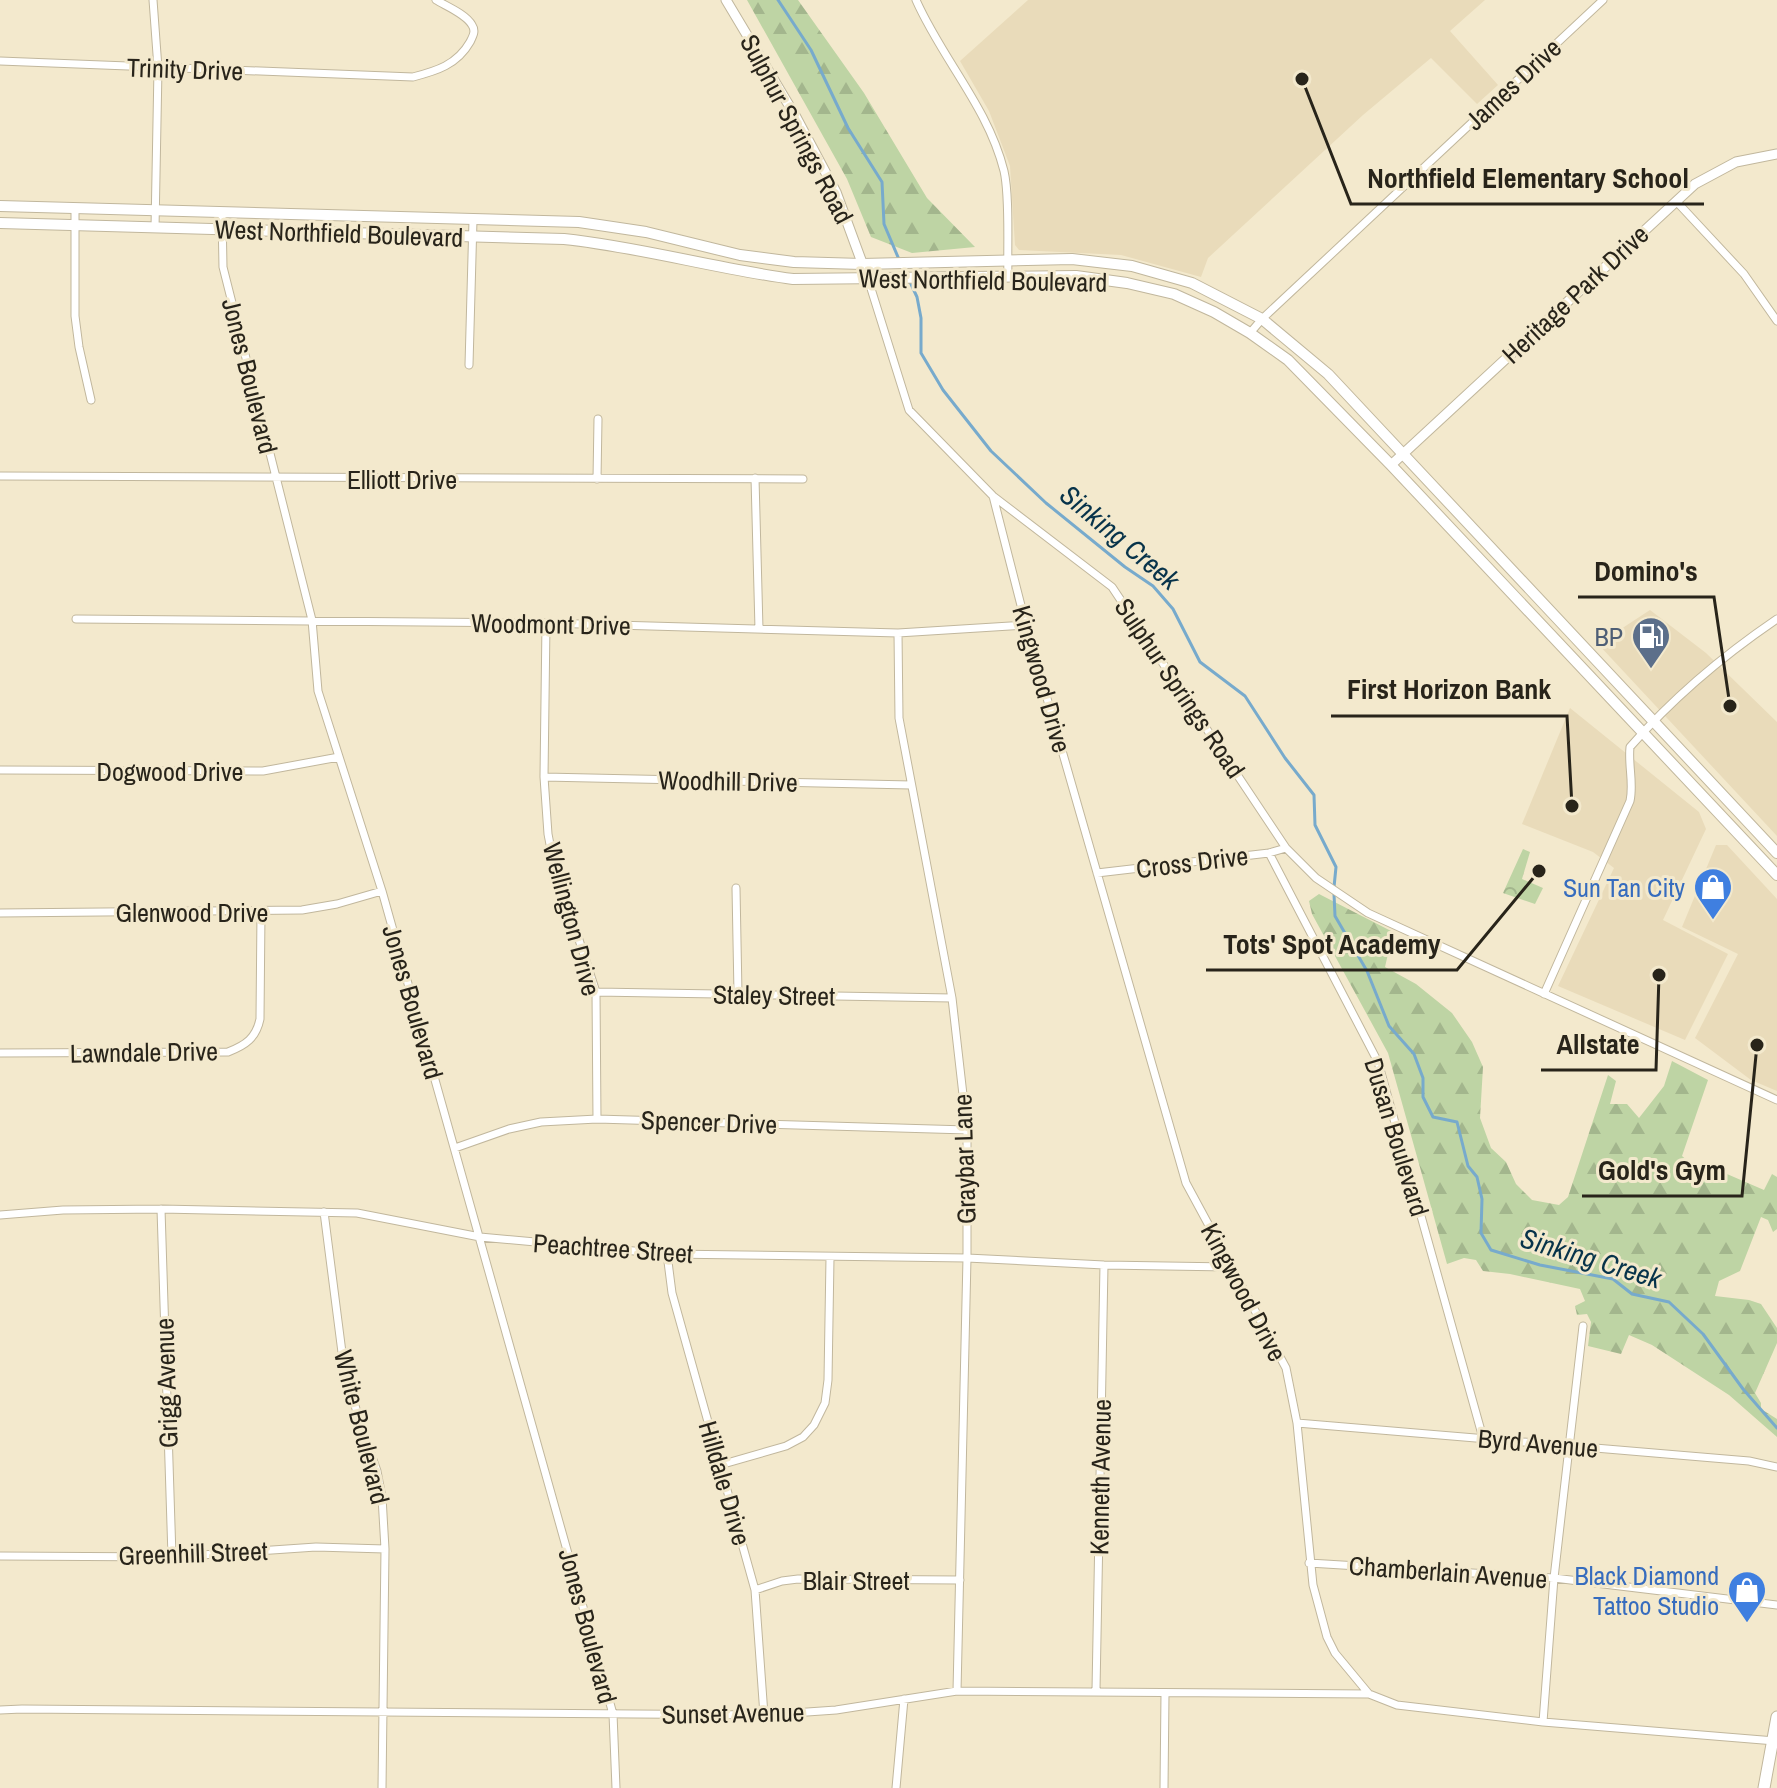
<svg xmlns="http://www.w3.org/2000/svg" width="1777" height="1788" font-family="'Archivo Narrow',sans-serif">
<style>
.built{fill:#e9dbba}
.forest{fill:url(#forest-firs)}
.park{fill:url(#park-crowns)}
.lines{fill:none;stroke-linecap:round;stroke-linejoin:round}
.stream{stroke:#7ac;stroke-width:3}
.minor-casing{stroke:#c1b79d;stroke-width:9}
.tertiary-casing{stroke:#c1b79d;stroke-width:11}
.secondary-casing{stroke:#c1b79d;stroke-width:12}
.primary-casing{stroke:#c1b79d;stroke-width:13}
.minor{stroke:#fff;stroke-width:7}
.tertiary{stroke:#fff;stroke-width:9}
.secondary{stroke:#fff;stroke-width:10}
.primary{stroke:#fff;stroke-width:11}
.labels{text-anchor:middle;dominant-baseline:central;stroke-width:6;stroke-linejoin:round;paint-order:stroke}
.street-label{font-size:26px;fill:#28241a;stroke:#f3e9cd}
.service-label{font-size:26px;fill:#4e5e75;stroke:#f3e9cd;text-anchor:end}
.shop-label{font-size:26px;fill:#366cbe;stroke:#f3e9cd;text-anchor:end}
.water-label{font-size:28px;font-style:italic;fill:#07334a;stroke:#f3e9cd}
.leader{fill:none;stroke:#28241a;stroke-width:3}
.callout-dot{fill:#28241a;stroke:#f3e9cd;stroke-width:3}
.callout-label{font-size:28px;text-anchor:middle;font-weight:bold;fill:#28241a;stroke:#f3e9cd;stroke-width:6;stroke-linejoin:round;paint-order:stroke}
</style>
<defs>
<pattern id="forest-firs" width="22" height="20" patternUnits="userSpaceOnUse" patternTransform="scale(2)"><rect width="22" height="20" fill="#bed4a4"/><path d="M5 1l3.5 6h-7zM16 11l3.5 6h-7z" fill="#a3b68d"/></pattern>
<pattern id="park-crowns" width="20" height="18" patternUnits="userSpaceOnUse" patternTransform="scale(2)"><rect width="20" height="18" fill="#bed4a4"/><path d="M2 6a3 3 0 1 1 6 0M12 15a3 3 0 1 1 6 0" fill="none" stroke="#a3b68d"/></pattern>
</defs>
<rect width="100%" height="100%" fill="#f3e9cd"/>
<path class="built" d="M 1028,0 L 1485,0 L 1450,31 L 1498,85 L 1477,104 L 1431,58 L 1363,115 L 1208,258 L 1201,277 L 1121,255 L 1019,250 L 1015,245 L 1010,166 L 989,111 L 960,61 Z
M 1650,610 L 1706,653 L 1777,722 L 1777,836 L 1598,644 Z
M 1570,708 L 1699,812 L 1706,829 L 1663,920 L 1728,954 L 1685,1040 L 1558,986 L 1614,868 L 1593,852 L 1522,824 Z
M 1716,845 L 1727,845 L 1777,899 L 1777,1091 L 1751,1080 L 1695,1038 L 1738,954 L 1682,927 Z"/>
<path class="forest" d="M 747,0 L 798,0 L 864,93 L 927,198 L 975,247 L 912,253 L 871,237 L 847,179 Z
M 1319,894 L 1393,932 L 1385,967 L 1416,984 L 1452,1013 L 1472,1042 L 1483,1067 L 1480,1118 L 1491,1148 L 1506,1162 L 1516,1184 L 1532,1200 L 1559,1205 L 1568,1197 L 1608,1075 L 1616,1081 L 1610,1104 L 1627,1104 L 1639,1118 L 1664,1086 L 1672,1061 L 1708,1080 L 1682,1156 L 1695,1167 L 1720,1171 L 1764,1190 L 1772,1174 L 1777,1177 L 1777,1229 L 1773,1232 L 1768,1220 L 1761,1217 L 1740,1271 L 1719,1281 L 1715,1296 L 1749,1300 L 1761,1304 L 1777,1328 L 1777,1343 L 1755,1393 L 1761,1403 L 1761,1409 L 1777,1419 L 1777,1437 L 1729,1395 L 1652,1345 L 1629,1335 L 1621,1354 L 1588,1346 L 1591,1322 L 1587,1314 L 1577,1315 L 1575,1306 L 1585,1301 L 1580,1289 L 1510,1274 L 1483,1271 L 1476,1260 L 1464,1258 L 1447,1264 L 1388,1053 L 1312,914 L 1309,901 Z"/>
<path class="park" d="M 1523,849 L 1530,852 L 1522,879 L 1543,888 L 1535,904 L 1503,893 Z"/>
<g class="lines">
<path class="stream" d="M 778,0 L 811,50 L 848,128 L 882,182 L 884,224 L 906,276
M 910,282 L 917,297 L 921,318 L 921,353 L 943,390 L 991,451 L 1046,503 L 1125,567 L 1153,586 L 1173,609 L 1200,662 L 1245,696 L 1285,758 L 1314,795 L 1315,825 L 1336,867 L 1334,887
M 1334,894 L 1335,916 L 1367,971 L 1389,1026 L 1414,1054 L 1423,1078 L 1423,1097 L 1433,1117 L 1457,1122 L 1468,1166 L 1477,1177 L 1482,1199 L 1481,1233 L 1491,1250 L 1540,1265 L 1613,1279 L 1632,1294 L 1669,1302 L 1703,1334 L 1743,1389 L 1777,1428"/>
<g class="minor-casing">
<path id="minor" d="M 153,0 L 158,68 L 155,228
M 916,0 C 942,59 988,107 1004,171 C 1010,197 1007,247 1008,276
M 0,61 L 413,77 C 436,71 457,65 470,42 C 473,36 476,31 472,25 C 466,14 446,6 436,0
M 1676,201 L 1744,274 L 1777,321
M 75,209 L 75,316 L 79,347 L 91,400
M 222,214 L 223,267 L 312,620 L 318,691 L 382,891 L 613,1714 L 616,1788
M 868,279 L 909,410 L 993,496 L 1112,587 L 1286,848 L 1316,878 L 1368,913 L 1777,1100
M 1250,333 L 1262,319 L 1603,0
M 469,365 L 473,220
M 0,476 L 803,479
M 755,478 L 759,629
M 597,479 L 598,419
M 993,496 L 1026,625 L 1186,1183 L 1286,1368 L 1297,1423 L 1313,1585 L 1327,1637 L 1335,1653 L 1369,1694 L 1397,1705 L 1543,1722 L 1775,1741
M 76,619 L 546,623 L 898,633 L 1026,625
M 546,623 L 544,777 L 548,834 L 553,860 L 596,992 L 597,1119
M 898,633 L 899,718 L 952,998 L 967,1130 L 967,1258 L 957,1691
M 0,770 L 263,771 L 339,757
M 544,777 L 911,785
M 1269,853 L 1378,1062 L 1483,1438
M 1097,873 L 1269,853 L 1286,848
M 736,888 L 738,994
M 0,913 L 302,910 L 337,904 L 382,891
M 596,992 L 952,998
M 1544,994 L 1630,801 C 1634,783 1628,766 1630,747 C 1672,699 1724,655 1777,619
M 0,1053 L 228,1052 C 246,1045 256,1038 260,1019 L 261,912
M 455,1148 L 509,1129 L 541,1122 L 597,1119 L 967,1130
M 161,1209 L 172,1557
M 324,1212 L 344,1368 L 361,1426 L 377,1471 L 382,1497 L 385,1549 L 382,1788
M 0,1215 L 63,1210 L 161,1209 L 357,1213 L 480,1237 L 667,1254 L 967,1258 L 1104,1265 L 1229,1267
M 667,1254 L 672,1293 L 755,1590 L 764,1715
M 1297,1423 L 1749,1461 L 1777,1467
M 720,1465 L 786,1446 L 803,1437 L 814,1425 L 825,1403 L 828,1380 L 830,1258
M 0,1556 L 172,1557 L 316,1547 L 385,1549
M 1309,1563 L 1554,1578 L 1777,1605
M 755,1590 L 782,1581 L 798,1579 L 960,1580
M 1096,1690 L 1104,1265
M 0,1710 L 22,1709 L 764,1715 L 836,1710 L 957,1691 L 1369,1694
M 1543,1722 L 1554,1578 L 1583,1326
M 896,1788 L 904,1699
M 1164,1788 L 1165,1694"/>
</g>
<g class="tertiary-casing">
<path id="tertiary" d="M 726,0 L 796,117 L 836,192 L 868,279
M 1391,465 L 1695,184 L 1736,162 L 1777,154"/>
</g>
<g class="secondary-casing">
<path id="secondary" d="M 0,206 L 579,222 L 646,232 L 740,255 L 794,262 L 862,264 L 1072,259 L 1132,266 L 1192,283 L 1262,319 L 1328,374 L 1777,853
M 0,223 L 564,239 C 641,247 716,269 793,279 L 1076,276 L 1127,283 L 1174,294 L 1214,312 L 1250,333 L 1288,360 L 1391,465 L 1777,875"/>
</g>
<g class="primary-casing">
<path id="primary" d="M 1764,1788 L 1777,1717"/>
</g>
<use href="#minor" class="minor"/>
<use href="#tertiary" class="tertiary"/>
<use href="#secondary" class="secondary"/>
<use href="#primary" class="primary"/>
</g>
<defs>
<g id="fuel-pin" transform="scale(2)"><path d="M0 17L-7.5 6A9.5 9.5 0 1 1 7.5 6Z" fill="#5c6f8a" stroke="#f3e9cd"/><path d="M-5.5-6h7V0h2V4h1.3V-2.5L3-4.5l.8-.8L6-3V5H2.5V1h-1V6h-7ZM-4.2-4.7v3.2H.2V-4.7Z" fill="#fff"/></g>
<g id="shop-pin" transform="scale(2)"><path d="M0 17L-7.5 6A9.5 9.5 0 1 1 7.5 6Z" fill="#3f7fe0" stroke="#f3e9cd"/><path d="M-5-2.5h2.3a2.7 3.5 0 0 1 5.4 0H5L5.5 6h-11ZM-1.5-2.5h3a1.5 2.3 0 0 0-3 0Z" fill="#fff"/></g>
</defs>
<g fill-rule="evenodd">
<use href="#fuel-pin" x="1651" y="636"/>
<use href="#shop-pin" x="1713" y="887"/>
<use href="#shop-pin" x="1747" y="1590"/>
</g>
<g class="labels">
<g class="street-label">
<text transform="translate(185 69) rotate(2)">Trinity Drive</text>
<text transform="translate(1513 84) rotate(-43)">James Drive</text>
<text transform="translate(797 129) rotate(62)">Sulphur Springs Road</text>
<text transform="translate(339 233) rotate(2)">West Northfield Boulevard</text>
<text transform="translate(983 280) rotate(1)">West Northfield Boulevard</text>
<text transform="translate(1575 294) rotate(-43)">Heritage Park Drive</text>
<text transform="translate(250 376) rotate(76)">Jones Boulevard</text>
<text x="402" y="479">Elliott Drive</text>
<text transform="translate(551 624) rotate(1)">Woodmont Drive</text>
<text transform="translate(1042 679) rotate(74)">Kingwood Drive</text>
<text transform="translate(1180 688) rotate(56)">Sulphur Springs Road</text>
<text x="170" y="771">Dogwood Drive</text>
<text transform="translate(728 781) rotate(1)">Woodhill Drive</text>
<text transform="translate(1192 862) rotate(-7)">Cross Drive</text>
<text x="192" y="912">Glenwood Drive</text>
<text transform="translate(572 919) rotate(75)">Wellington Drive</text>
<text transform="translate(774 995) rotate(1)">Staley Street</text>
<text transform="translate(413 1002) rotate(74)">Jones Boulevard</text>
<text transform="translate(144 1052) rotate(-1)">Lawndale Drive</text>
<text transform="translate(709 1122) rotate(2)">Spencer Drive</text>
<text transform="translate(1397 1137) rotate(73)">Dusan Boulevard</text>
<text transform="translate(964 1159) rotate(-92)">Graybar Lane</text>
<text transform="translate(613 1248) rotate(4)">Peachtree Street</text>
<text transform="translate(1244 1292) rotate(62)">Kingwood Drive</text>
<text transform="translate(166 1383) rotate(-92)">Grigg Avenue</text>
<text transform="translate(362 1427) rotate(76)">White Boulevard</text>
<text transform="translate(1538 1443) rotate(5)">Byrd Avenue</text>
<text transform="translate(1100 1477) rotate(-89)">Kenneth Avenue</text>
<text transform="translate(725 1483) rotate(74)">Hilldale Drive</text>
<text transform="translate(193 1553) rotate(-2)">Greenhill Street</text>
<text transform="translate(1448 1572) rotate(4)">Chamberlain Avenue</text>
<text x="856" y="1580">Blair Street</text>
<text transform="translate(588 1626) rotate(75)">Jones Boulevard</text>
<text transform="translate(733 1713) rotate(-1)">Sunset Avenue</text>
</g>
<g class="service-label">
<text x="1623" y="636">BP</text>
</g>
<g class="shop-label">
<text x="1685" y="887">Sun Tan City</text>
<text x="1719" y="1575">Black Diamond<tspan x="1719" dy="30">Tattoo Studio</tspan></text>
</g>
<g class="water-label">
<text transform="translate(1120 537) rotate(40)">Sinking Creek</text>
<text transform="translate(1591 1258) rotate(17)">Sinking Creek</text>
</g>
</g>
<path class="leader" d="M1302 79L1351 204H1704M1730 706L1714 597H1578M1572 806L1567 716H1331M1539 871L1457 970H1206M1659 975L1656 1070H1541M1757 1045L1742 1196H1582"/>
<g class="callout-dot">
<circle cx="1302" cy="79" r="8"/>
<circle cx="1730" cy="706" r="8"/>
<circle cx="1572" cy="806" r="8"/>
<circle cx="1539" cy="871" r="8"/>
<circle cx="1659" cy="975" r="8"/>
<circle cx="1757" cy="1045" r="8"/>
</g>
<g class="callout-label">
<text x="1528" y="188">Northfield Elementary School</text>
<text x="1646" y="581">Domino's</text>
<text x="1449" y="699">First Horizon Bank</text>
<text x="1332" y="954">Tots' Spot Academy</text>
<text x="1598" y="1054">Allstate</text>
<text x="1662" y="1180">Gold's Gym</text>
</g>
</svg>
